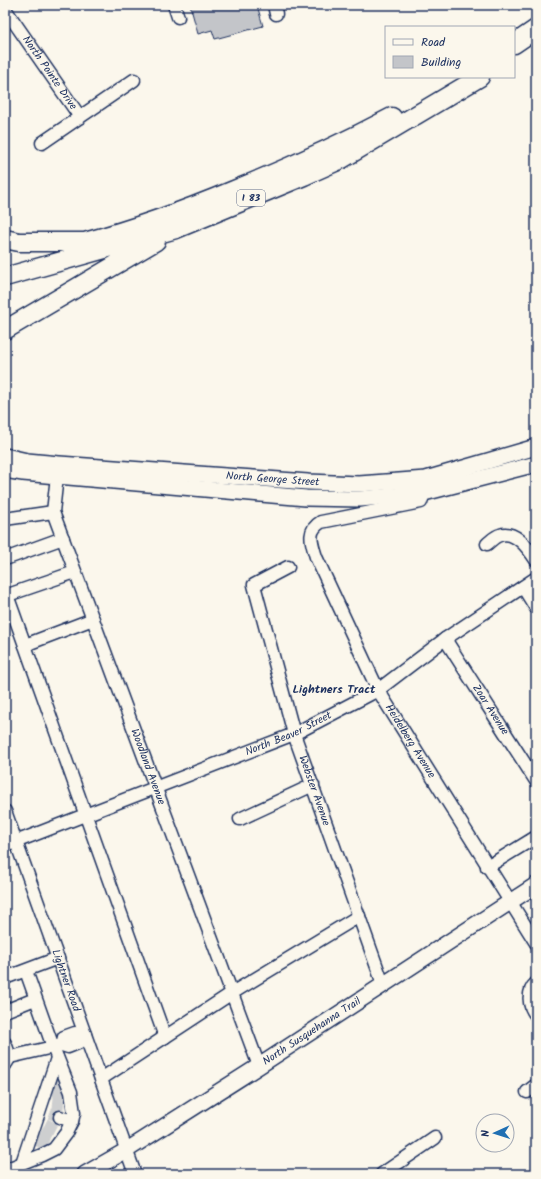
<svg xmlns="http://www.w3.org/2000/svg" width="541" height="1179" font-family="Kalam,sans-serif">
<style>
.building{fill:#c3c5c9;stroke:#1b2f5e}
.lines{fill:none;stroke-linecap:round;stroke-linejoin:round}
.minor-tunnel{stroke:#cecfd0;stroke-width:12;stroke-dasharray:12 6;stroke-linecap:butt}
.minor-casing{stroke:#1b2f5e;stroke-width:15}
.major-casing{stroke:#1b2f5e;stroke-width:18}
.highway-casing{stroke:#1b2f5e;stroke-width:21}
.minor{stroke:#fbf7ec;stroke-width:12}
.major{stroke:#fbf7ec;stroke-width:15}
.highway{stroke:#fbf7ec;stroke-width:18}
.labels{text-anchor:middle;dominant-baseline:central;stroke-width:4;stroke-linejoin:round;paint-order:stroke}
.shield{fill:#fbf7ec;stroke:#5e6b89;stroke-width:1}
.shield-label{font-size:10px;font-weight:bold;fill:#1b2f5e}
.street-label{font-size:11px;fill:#1b2f5e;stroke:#fbf7ec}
.neighbourhood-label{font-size:12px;font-weight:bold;fill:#1b2f5e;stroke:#fbf7ec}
</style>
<rect width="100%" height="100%" fill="#fbf7ec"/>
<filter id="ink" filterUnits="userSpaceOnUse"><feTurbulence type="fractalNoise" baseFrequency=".025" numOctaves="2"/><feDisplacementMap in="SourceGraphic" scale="8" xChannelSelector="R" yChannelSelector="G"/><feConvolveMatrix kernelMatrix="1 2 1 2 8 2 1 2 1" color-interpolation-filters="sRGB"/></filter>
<g filter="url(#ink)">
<path class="building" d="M 190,5 L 257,5 L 263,26 L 215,39 L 212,30 L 198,34 Z"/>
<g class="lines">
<path class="minor-tunnel" d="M 51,1085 L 61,1082
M 53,1094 L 64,1093
M 53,1103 L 64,1104
M 50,1113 L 60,1117
M 45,1124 L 55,1129
M 41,1131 L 51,1136
M 37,1140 L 47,1145"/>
<g class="minor-casing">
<g id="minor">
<path d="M 174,5 L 178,17"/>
<path d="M 274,5 L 276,14"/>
<path id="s1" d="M 5,9 L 80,117"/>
<path d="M 42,143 L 134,80"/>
<path id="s2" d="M 58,467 L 53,512 L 259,1066"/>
<path id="s3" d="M 424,493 L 421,502 L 321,522 C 306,531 312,543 316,557 L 378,690 L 536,943"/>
<path d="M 5,519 L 53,512"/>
<path d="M 487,544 C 491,541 495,536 500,535 C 515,530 529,549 536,560"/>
<path d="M 5,559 L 63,538"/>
<path id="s4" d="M 288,567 L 254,585 L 294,734 L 383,984"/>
<path d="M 523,587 L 536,608"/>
<path d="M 7,595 L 165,1037"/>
<path d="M 5,596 L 75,572"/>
<path id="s5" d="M 445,639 L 536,781"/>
<path d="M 25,645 L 93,619"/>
<path id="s6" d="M 5,811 L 135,1174"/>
<path d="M 240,819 L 313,785"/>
<path id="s7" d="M 5,846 L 294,734 L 378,690 L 445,639 L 536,578"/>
<path d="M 487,867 L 536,837"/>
<path d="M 5,978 L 58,958"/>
<path d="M 536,983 C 527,991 528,1006 536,1015"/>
<path d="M 5,1011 L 35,999"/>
<path d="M 5,1043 L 10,1057 L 5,1065"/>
<path d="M 62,1045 L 64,1037 L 75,1033 L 79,1036 L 85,1034"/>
<path d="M 10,1057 L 53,1047 L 26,971"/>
<path d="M 101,1079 L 232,993 L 359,916"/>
<path d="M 527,1092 L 536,1085"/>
<path d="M 60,1117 L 72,1121"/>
<path d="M 22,1163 L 57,1058"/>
<path d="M 5,1170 L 42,1155 L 54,1149 L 66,1133 L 72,1121 L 74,1113 L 71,1092 L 53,1047 L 62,1045 L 68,1047 L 78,1043 L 79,1036"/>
<path d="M 382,1174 L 435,1138"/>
</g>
</g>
<g class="major-casing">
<g id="major">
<path id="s8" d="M 5,456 L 27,461 L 59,464 L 308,482 L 359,484 L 426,479 L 536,447"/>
<path d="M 5,470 L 23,473 L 306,498 L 360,499 L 424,493 L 536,464"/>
<path id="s9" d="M 85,1174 L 127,1150 L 259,1066 L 536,885"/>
</g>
</g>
<g class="highway-casing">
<path id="highway" d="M 514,44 L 536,29
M 5,239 L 19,242 L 88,242
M 85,242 C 136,228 186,210 234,190 C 288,168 341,144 392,117
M 5,277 L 176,229 L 304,176 L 342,159 L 480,77
M 5,330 L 156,241"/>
</g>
<use href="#minor" class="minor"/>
<use href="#major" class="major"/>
<use href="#highway" class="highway"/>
</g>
</g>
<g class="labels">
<rect class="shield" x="237" y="190" width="28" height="16" rx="3"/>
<g class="shield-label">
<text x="251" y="198">I 83</text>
</g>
<g class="street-label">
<text stroke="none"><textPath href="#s1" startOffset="78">North Pointe Drive</textPath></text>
<text stroke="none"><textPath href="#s8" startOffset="269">North George Street</textPath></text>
<text stroke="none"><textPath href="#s5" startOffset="84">Zoar Avenue</textPath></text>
<text stroke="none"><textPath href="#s7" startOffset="305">North Beaver Street</textPath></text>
<text stroke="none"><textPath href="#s3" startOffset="358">Heidelberg Avenue</textPath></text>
<text stroke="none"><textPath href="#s2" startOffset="317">Woodland Avenue</textPath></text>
<text stroke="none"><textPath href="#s4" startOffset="253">Webster Avenue</textPath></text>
<text stroke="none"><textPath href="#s6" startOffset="180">Lightner Road</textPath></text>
<text stroke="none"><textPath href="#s9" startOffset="268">North Susquehanna Trail</textPath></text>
</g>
<g class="neighbourhood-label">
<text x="334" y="689">Lightners Tract</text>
</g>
</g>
<rect width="541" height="1179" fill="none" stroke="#fbf7ec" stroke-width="20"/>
<rect x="10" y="10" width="521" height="1159" fill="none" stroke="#1b2f5e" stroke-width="1.5" filter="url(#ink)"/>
<rect x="385" y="26" width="130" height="52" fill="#fbf7ec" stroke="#a1a7b3"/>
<rect x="393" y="39" width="20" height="6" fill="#fbf7ec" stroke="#a1a7b3"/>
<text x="421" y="46" font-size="12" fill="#1b2f5e">Road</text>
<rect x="393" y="56" width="20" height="12" fill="#c3c5c9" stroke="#a1a7b3"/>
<text x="421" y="66" font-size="12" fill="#1b2f5e">Building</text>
<g transform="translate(495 1133) rotate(267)"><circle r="19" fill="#fbf7ec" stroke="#a1a7b3"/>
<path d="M0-3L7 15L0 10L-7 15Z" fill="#1f6fb2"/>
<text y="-6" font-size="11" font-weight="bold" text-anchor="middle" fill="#1b2f5e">N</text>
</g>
</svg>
